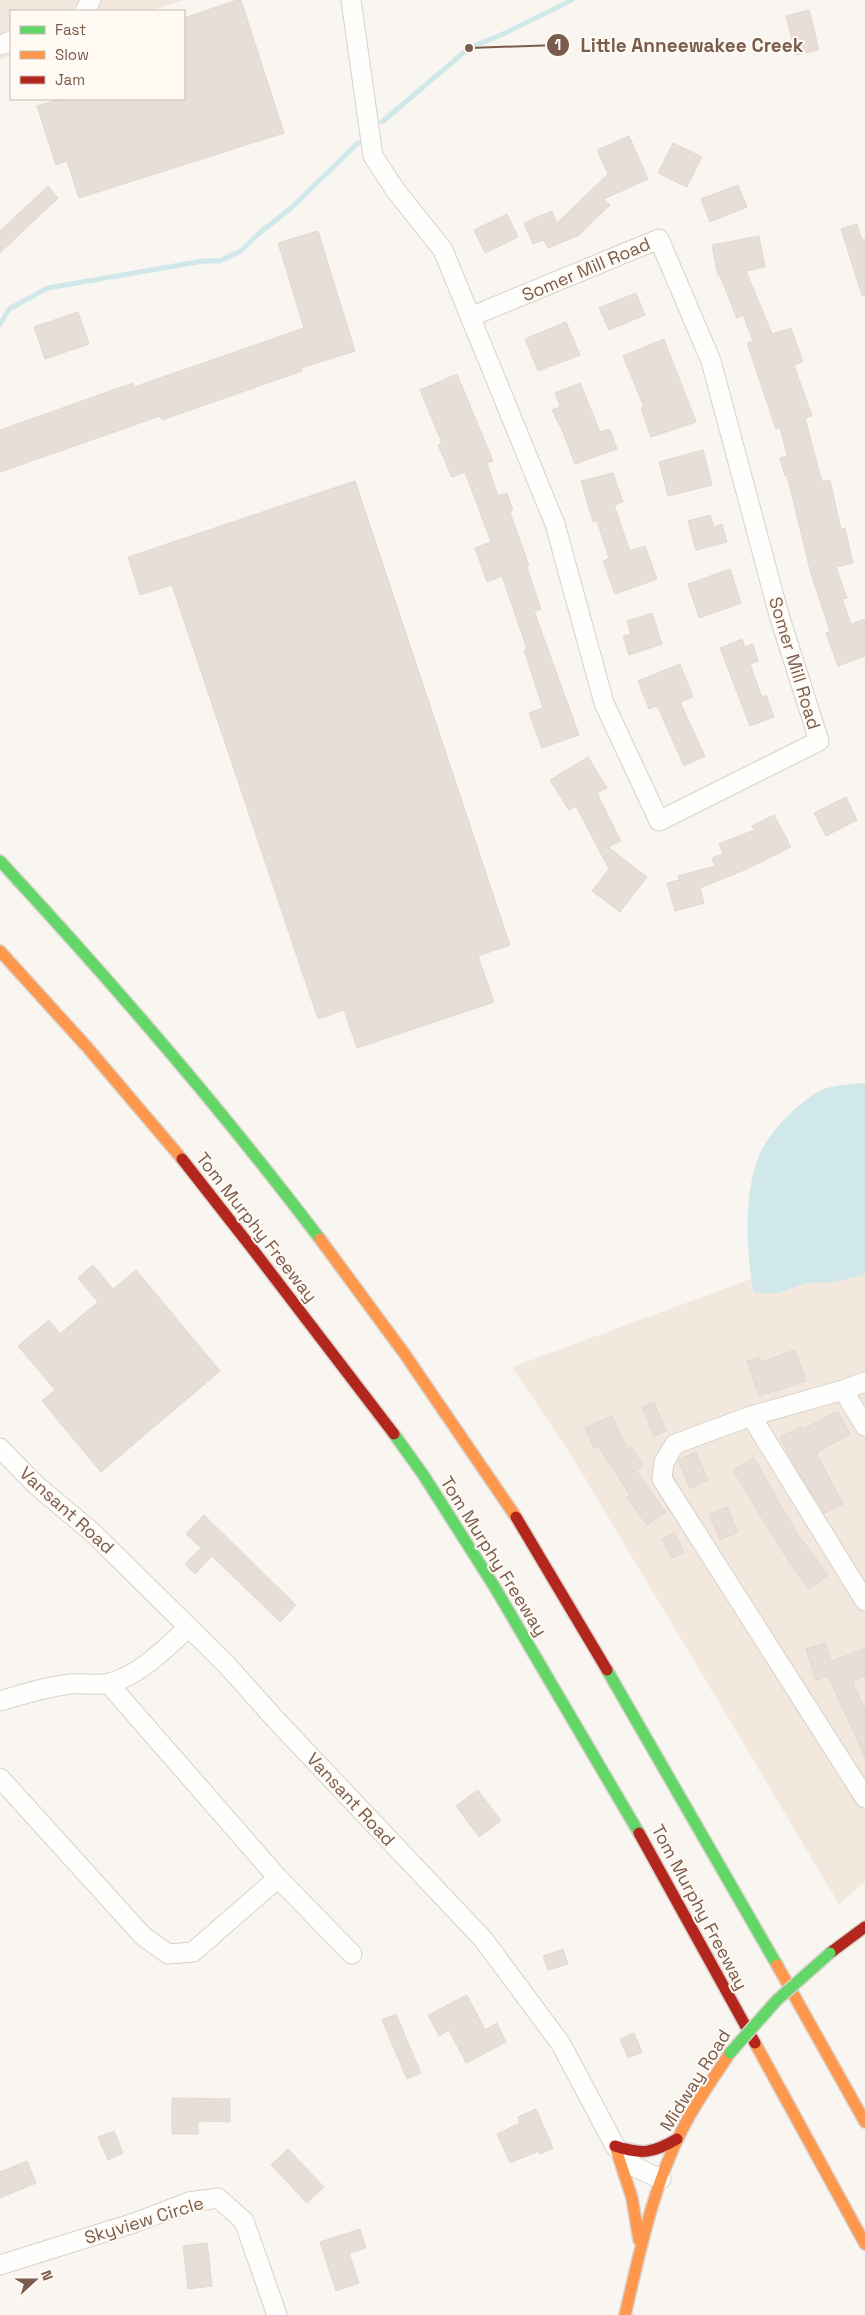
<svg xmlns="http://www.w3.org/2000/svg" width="865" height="2315" font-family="'Space Grotesk',sans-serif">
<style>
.residential{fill:#f2e8de}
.water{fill:#d0e8ea}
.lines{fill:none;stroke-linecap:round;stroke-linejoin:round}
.stream{stroke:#d0e8ea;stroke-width:5}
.building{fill:#e6ded7;stroke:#e2d8d2}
.street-casing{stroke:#d7d1cb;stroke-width:21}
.fast-casing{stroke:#d9d2cb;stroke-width:14}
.slow-casing{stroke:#d9d2cb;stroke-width:14}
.jam-casing{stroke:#d9d2cb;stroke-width:14}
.street{stroke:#fefefd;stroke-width:19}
.fast{stroke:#63d668;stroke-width:11}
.slow{stroke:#ff974d;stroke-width:11}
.jam{stroke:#b3261e;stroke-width:11}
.fast-bridge-casing{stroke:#d9d2cb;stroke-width:14;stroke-linecap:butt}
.fast-bridge{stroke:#63d668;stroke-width:11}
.labels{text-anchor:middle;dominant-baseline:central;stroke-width:4;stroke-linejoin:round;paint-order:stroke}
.street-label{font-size:18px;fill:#7a5c4d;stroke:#fffaf3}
.leader{fill:none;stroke:#7a5c4d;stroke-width:2}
.callout-dot{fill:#7a5c4d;stroke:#fffaf3;stroke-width:2}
.mark-label{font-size:15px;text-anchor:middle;font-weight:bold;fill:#fff}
.callout-label{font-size:19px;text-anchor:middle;font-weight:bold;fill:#7a5c4d;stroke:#fffaf3;stroke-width:4;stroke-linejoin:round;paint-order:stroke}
</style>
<rect width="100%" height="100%" fill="#f9f5f0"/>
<path class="residential" d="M 0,0 L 184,0 L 149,11 L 11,11 L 11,55 L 0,59 Z
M 865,1237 L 865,1882 L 839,1904 L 573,1458 L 512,1367 Z"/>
<path class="water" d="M 865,1083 L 865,1275 L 833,1282 L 806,1283 L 778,1293 L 754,1293 C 746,1251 743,1193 760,1153 C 768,1137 780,1123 793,1111 C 802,1103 814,1092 827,1088 C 839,1085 853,1084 865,1083 Z"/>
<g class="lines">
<path class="stream" d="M 382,122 L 469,48 L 503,34 L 572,0
M 0,324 L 9,309 L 48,288 L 203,261 L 219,261 L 241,251 L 257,235 L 291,208 L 358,143"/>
</g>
<path class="building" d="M 237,0 L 241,0 L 284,133 L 79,198 L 67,161 L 56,165 L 37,106 L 60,99 L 184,99 L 184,18 Z
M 809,10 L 819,50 L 796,55 L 786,16 Z
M 629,136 L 648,179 L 604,199 L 610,205 L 579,235 L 548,248 L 544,240 L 533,244 L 524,223 L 552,211 L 557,223 L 608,174 L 597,150 Z
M 673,143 L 702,157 L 687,187 L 658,173 Z
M 738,185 L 747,207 L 710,222 L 701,199 Z
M 48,186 L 58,198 L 0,253 L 0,231 Z
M 507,214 L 518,237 L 485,253 L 474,230 Z
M 857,224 L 862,240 L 865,239 L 865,295 L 862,295 L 841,229 Z
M 318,231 L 355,351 L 301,368 L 302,371 L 162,420 L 160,416 L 0,472 L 0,430 L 133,383 L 134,387 L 304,328 L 278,243 Z
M 759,236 L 765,267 L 746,271 L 772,334 L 791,328 L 803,362 L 794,365 L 812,416 L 805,418 L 822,482 L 830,480 L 841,529 L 845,528 L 853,563 L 836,567 L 847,598 L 842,599 L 851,624 L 865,619 L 865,656 L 838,666 L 826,633 L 830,631 L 811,574 L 787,475 L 785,476 L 780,458 L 787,456 L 780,427 L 776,429 L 747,343 L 753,341 L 743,315 L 737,318 L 720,276 L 718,276 L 712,245 Z
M 636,293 L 645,315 L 609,330 L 599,308 Z
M 78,312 L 89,344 L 45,359 L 34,327 Z
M 566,322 L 580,355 L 538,371 L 525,339 Z
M 664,339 L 696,422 L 651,437 L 641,408 L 644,407 L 623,356 Z
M 457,374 L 493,461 L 487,463 L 498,496 L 507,493 L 513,510 L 510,512 L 529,566 L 527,567 L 541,609 L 534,611 L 579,735 L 542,748 L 529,713 L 543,708 L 524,650 L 527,649 L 502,576 L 487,582 L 475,548 L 491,542 L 465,472 L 452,477 L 438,445 L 442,443 L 420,390 Z
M 580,383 L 600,432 L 610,429 L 617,449 L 575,464 L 561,427 L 560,427 L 552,410 L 560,407 L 555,393 Z
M 703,450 L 712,485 L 668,496 L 659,462 Z
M 613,473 L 623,502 L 614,505 L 630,551 L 645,546 L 657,579 L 615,594 L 603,561 L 609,558 L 597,521 L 593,522 L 581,481 Z
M 355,481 L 510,945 L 478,956 L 494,1002 L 357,1048 L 344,1010 L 318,1019 L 172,585 L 140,595 L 128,557 Z
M 710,515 L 714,527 L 722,524 L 727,542 L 696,550 L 688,521 Z
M 730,569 L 741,603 L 699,618 L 688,584 Z
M 652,613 L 662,644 L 629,655 L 623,636 L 631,634 L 627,621 Z
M 742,639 L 745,647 L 753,644 L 758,661 L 750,664 L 762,697 L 766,695 L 774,717 L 750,726 L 720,648 Z
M 680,664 L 693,697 L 680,702 L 705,756 L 684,766 L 659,710 L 656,706 L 649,709 L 638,681 Z
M 588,757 L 607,788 L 597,793 L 621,841 L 608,847 L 647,877 L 620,912 L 592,891 L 609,869 L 576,806 L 569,810 L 550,780 Z
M 846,797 L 857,820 L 826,836 L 814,813 Z
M 774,815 L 791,847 L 749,868 L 700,888 L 704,903 L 675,911 L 667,883 L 679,880 L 678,876 L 715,866 L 712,858 L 723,854 L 719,844 L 754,830 L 752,826 Z
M 93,1265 L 113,1289 L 136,1270 L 220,1371 L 101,1472 L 42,1401 L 55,1390 L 18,1346 L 49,1320 L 60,1334 L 98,1302 L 78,1278 Z
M 795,1350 L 806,1381 L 759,1396 L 747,1361 L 759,1357 L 761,1362 Z
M 654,1402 L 666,1431 L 654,1436 L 642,1407 Z
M 838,1411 L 850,1434 L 816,1453 L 843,1504 L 824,1513 L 795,1466 L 780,1437 L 801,1427 L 802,1430 Z
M 612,1416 L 627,1449 L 631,1447 L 643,1466 L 636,1471 L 666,1512 L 647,1525 L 627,1497 L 630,1495 L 598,1446 L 594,1448 L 585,1428 Z
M 696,1452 L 708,1480 L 690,1488 L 678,1460 Z
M 754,1458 L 796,1532 L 828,1575 L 809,1589 L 790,1564 L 733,1470 Z
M 727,1507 L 738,1532 L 720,1540 L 709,1514 Z
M 204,1515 L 296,1605 L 280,1622 L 212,1556 L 195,1574 L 185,1564 L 201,1548 L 186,1534 Z
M 675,1533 L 684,1553 L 671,1558 L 662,1539 Z
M 825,1643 L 831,1661 L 865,1649 L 865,1676 L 852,1681 L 865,1710 L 865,1757 L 828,1676 L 816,1680 L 806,1649 Z
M 478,1790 L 501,1821 L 479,1837 L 456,1806 Z
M 563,1949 L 568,1964 L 548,1970 L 543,1956 Z
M 467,1995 L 485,2030 L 497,2023 L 506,2042 L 466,2063 L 449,2030 L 439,2036 L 428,2015 Z
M 396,2014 L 421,2073 L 407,2079 L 382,2020 Z
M 634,2033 L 642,2052 L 628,2058 L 620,2039 Z
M 172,2098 L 230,2099 L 230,2122 L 198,2121 L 198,2134 L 172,2134 Z
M 536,2109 L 553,2148 L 540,2154 L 539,2151 L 510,2163 L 497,2134 L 520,2123 L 518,2117 Z
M 114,2131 L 123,2153 L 108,2160 L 98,2137 Z
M 288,2149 L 324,2187 L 307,2203 L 271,2165 Z
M 27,2161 L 36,2183 L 0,2198 L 0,2172 Z
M 360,2229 L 366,2248 L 349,2253 L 359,2283 L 336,2291 L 320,2242 Z
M 207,2243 L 212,2286 L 188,2289 L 183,2246 Z"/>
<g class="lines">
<g class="street-casing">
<path id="street" d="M 351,0 L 373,156 L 396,191 L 443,250 L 555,524 L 604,703 L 659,821 L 819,741 L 779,615 L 711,361 L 659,239 L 470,317
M 85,11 L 91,0
M 0,45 L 11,41
M 865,1382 L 843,1390 L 751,1416 L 675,1444 L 664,1462 L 662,1479 L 865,1798
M 843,1390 L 865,1426
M 751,1416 L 865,1601
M 0,1448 L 36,1485 L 93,1533 L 226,1664 L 276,1720 L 483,1939 L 561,2044 L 615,2146 L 635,2167 L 661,2179
M 0,1701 C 23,1694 46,1687 70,1684 C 83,1683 97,1686 109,1683 C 140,1676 166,1647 189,1627
M 0,1778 L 143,1936 L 168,1954 L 193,1952 L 278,1878 L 108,1683
M 278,1878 L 352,1954
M 0,2265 L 134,2223 L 189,2202 L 218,2198 L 244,2221 L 277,2315"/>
</g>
<g class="fast-casing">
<path id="fast" d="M 0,861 C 112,982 220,1107 320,1239
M 394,1434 L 424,1476 L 494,1586 L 639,1833
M 607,1670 L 777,1965"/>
</g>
<g class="slow-casing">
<path id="slow" d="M 0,951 L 87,1047 L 182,1159
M 320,1239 L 404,1353 L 516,1517
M 777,1965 L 865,2122
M 755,2043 L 865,2244
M 615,2146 L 632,2198 L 639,2240
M 625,2315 C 640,2251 653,2186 683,2128 C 696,2102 714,2077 730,2053"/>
</g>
<g class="jam-casing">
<path id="jam" d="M 182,1159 L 251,1247 L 394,1434
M 516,1517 L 607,1670
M 639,1833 L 755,2043
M 830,1953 L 865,1927
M 615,2146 C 642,2155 653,2153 677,2139"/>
</g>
<use href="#street" class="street"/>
<use href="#fast" class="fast"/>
<use href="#slow" class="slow"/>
<use href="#jam" class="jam"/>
<g class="fast-bridge-casing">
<path id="fast-bridge" d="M 730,2053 L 777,2000 L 830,1953"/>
</g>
<use href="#fast-bridge" class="fast-bridge"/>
</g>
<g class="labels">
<g class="street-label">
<text transform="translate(586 269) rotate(-23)">Somer Mill Road</text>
<text transform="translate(795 663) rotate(73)">Somer Mill Road</text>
<text transform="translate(257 1227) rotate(52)">Tom Murphy Freeway</text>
<text transform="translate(67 1510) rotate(42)">Vansant Road</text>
<text transform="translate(494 1556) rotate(58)">Tom Murphy Freeway</text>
<text transform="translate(351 1799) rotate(47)">Vansant Road</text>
<text transform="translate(700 1907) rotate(62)">Tom Murphy Freeway</text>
<text transform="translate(695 2080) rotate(-58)">Midway Road</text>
<text transform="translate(144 2220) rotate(-17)">Skyview Circle</text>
</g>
</g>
<path class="leader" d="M469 48L558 45"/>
<g class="callout-dot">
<circle cx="469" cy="48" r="5"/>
<circle cx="558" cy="45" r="12"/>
</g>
<g class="mark-label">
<text x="558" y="50">1</text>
</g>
<g class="callout-label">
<text x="692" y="52">Little Anneewakee Creek</text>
</g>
<rect x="10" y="10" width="175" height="90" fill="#fffaf3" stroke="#cabbb1"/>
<rect x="20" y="26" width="25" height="8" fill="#63d668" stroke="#cabbb1"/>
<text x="55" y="35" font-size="15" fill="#7a5c4d">Fast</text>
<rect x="20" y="51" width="25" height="8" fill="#ff974d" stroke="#cabbb1"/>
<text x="55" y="60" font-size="15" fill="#7a5c4d">Slow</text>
<rect x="20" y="76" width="25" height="8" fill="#b3261e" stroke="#cabbb1"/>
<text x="55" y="85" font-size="15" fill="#7a5c4d">Jam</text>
<g transform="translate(35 2280) rotate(69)" stroke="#fffaf3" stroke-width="4" paint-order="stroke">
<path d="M0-4L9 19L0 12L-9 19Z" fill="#7a5c4d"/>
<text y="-8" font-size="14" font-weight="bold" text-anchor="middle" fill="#7a5c4d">N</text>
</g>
</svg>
